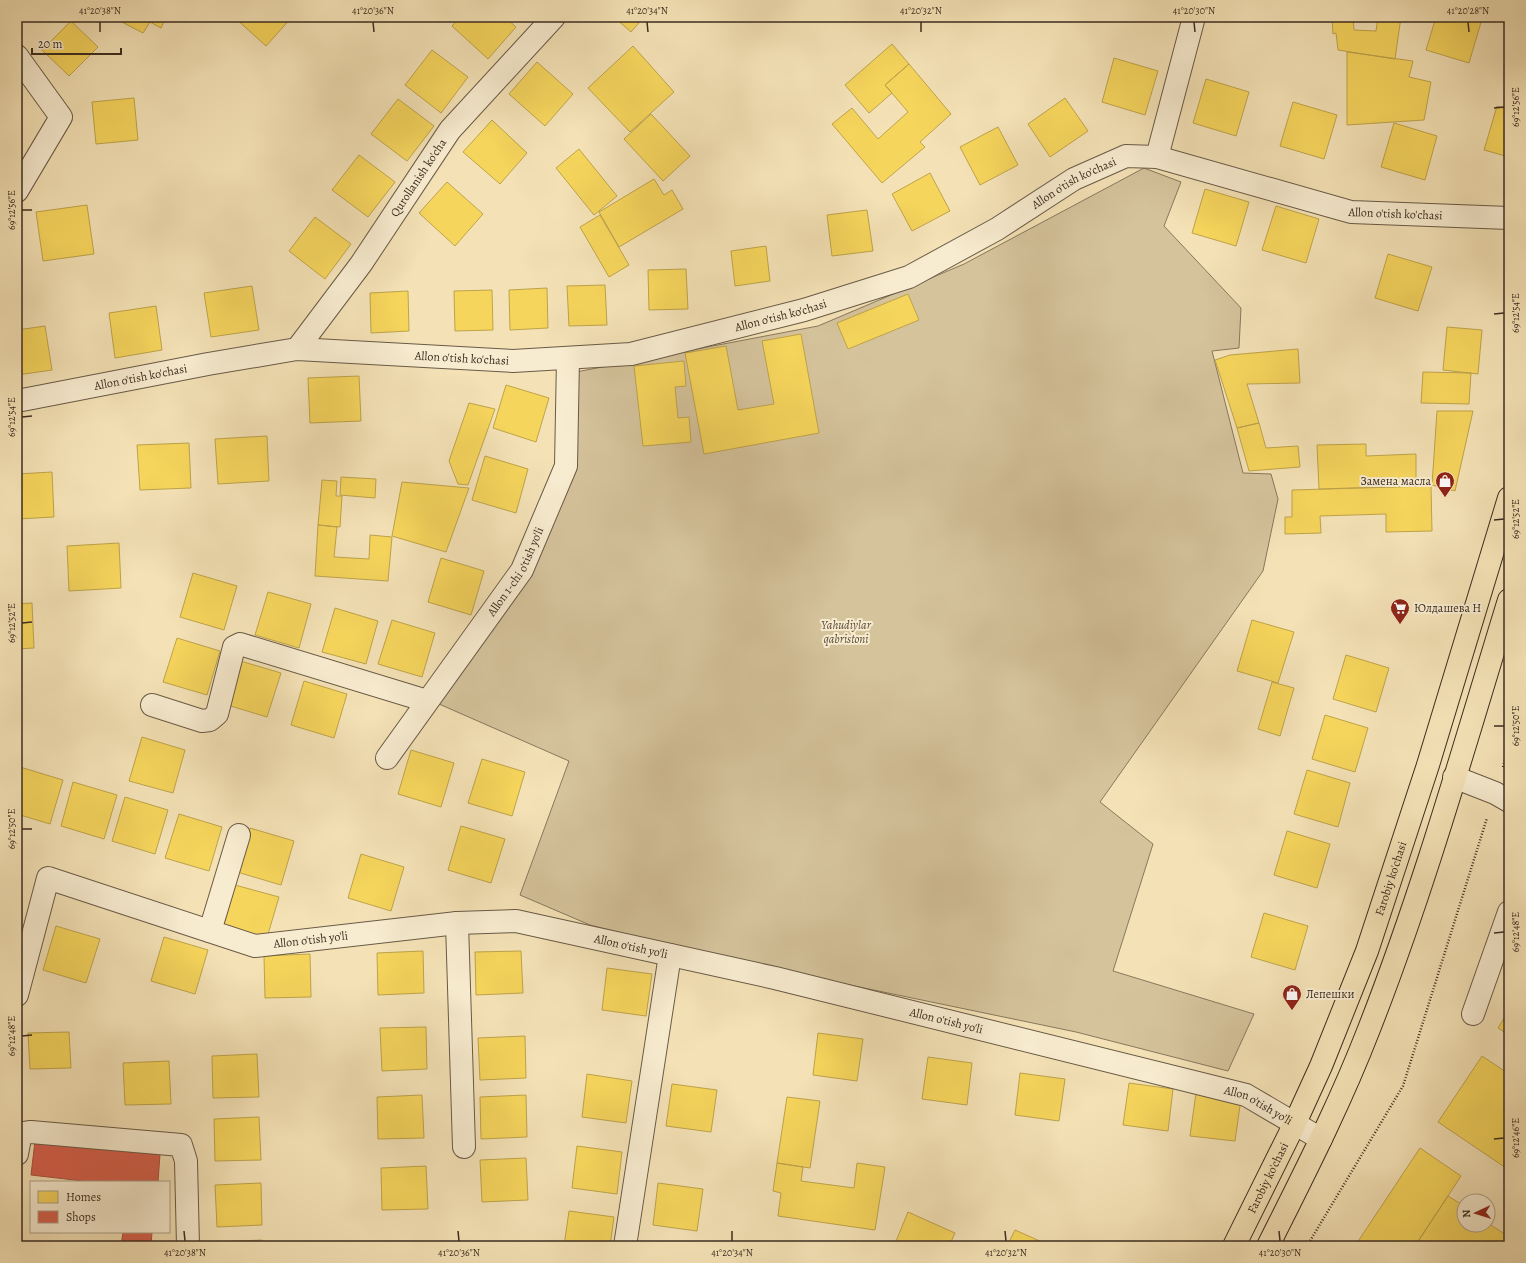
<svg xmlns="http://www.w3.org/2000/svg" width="1526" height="1263" font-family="Alegreya,serif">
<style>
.green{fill:#d5c39c;stroke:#88785e}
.homes{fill:#f6d55c;stroke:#bea34a}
.shops{fill:#d6604d;stroke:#a85140}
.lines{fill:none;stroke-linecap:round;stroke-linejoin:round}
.minor-casing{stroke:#695a46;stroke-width:24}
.major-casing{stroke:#3b2d20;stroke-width:24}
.path{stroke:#3b2d20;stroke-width:2.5;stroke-dasharray:1 2;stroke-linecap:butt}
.minor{stroke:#f8ecd0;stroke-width:22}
.major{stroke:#f4e2b6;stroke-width:22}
.ticks{fill:none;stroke:#3b2d20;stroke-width:1.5}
.labels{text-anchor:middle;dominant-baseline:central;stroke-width:4;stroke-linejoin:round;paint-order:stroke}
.street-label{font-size:12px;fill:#3b2d20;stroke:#f8ecd0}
.poi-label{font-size:12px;fill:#3b2d20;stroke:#f8ecd0;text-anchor:start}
.park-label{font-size:12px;font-style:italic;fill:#5a4b39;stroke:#f8ecd0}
.neatline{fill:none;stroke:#3b2d20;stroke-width:1.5}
.ticks-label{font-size:10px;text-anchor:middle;fill:#3b2d20}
</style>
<rect width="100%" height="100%" fill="#f4e2b6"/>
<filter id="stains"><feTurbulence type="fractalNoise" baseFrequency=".005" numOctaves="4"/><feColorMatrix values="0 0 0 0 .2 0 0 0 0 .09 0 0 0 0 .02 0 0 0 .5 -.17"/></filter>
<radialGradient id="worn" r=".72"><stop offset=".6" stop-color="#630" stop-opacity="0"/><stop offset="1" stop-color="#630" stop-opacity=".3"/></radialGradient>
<path class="green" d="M 1144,168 L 1181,182 L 1164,226 L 1241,308 L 1239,348 L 1212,351 L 1243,473 L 1271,474 L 1278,499 L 1263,571 L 1100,802 L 1153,844 L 1113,971 L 1254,1014 L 1228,1071 L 1076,1032 L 729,960 L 590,925 L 520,895 L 569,761 L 439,704 L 536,564 L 576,372 L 818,326 L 964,264 Z"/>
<path class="homes" d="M 123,17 L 166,17 L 161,28 L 150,22 L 143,33 L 120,21 Z
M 234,17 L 292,17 L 266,46 Z
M 460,17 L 505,17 L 516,27 L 488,59 L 452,26 Z
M 614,17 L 644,17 L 631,32 Z
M 1332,17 L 1353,17 L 1354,30 L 1376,31 L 1378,17 L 1401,17 L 1395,59 L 1338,50 L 1336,33 L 1333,34 Z
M 1436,17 L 1476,17 L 1482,19 L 1469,63 L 1426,50 Z
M 71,21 L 98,47 L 69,76 L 42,50 Z
M 892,44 L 909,64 L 885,85 L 892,93 L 869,113 L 845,85 Z
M 633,46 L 674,92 L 630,132 L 588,88 Z
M 432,50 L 468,77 L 441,113 L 405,85 Z
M 1347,52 L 1413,61 L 1409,77 L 1431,82 L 1424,120 L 1347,125 Z
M 1114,58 L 1158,71 L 1145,115 L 1102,102 Z
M 537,62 L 573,94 L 545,126 L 509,94 Z
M 909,64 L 951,114 L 920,142 L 925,147 L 882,183 L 832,124 L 852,108 L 878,139 L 908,112 L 885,85 Z
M 1206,79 L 1249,92 L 1236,136 L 1193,123 Z
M 134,98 L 138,140 L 96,144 L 92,102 Z
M 1065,98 L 1088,131 L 1050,157 L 1028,124 Z
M 398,99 L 434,126 L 407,161 L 371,134 Z
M 1293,102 L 1337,115 L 1324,159 L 1280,146 Z
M 1497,106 L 1509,110 L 1509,157 L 1484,150 Z
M 651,114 L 690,156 L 663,181 L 624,139 Z
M 492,120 L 527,153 L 500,184 L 463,152 Z
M 1394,123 L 1437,136 L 1425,180 L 1381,167 Z
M 998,127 L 1018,165 L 980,185 L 960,147 Z
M 579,149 L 617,196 L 594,215 L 556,168 Z
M 359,155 L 395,182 L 368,217 L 332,190 Z
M 930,173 L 950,211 L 912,231 L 892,194 Z
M 654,179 L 664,195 L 672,190 L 683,209 L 619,247 L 599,212 Z
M 447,182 L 483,214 L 455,246 L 419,213 Z
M 1205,189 L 1249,202 L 1236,246 L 1192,233 Z
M 87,205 L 94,254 L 43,261 L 36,212 Z
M 1276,206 L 1319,219 L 1306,263 L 1262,250 Z
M 867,210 L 873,251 L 832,256 L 827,215 Z
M 600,215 L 629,265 L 609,277 L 580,227 Z
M 315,217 L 351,244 L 325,279 L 289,251 Z
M 766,246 L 770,281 L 735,286 L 731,251 Z
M 1388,254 L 1432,267 L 1418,311 L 1375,298 Z
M 686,269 L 688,309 L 649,310 L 648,270 Z
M 605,285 L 607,325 L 569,326 L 567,286 Z
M 252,286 L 259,330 L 211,337 L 204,293 Z
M 547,288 L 548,328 L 510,330 L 509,290 Z
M 492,290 L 493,330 L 455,331 L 454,291 Z
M 408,291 L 409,331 L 371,333 L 370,293 Z
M 908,294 L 919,320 L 848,349 L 837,323 Z
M 156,306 L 162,350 L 115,358 L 109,313 Z
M 45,326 L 52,370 L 17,375 L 17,330 Z
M 1447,327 L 1482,330 L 1478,374 L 1443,370 Z
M 801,334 L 819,433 L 704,454 L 685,353 L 726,346 L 738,410 L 774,404 L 762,341 Z
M 1298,349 L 1300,383 L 1247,384 L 1259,423 L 1237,428 L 1215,360 L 1230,355 Z
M 684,361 L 686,386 L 675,387 L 678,418 L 689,417 L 691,442 L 643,446 L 634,366 Z
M 1423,372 L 1471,373 L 1469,404 L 1421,403 Z
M 359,376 L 361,421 L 310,423 L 308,378 Z
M 506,385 L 549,398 L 536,442 L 493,428 Z
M 469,403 L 495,409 L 468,485 L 458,484 L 449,461 Z
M 1437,411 L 1473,411 L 1455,491 L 1432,485 Z
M 1259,423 L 1266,448 L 1298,446 L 1300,467 L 1249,471 L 1237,428 Z
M 267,436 L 269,481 L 218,484 L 215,439 Z
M 189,443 L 191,488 L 140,490 L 137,445 Z
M 1366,444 L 1366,456 L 1416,454 L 1416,486 L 1319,489 L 1317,445 Z
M 485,456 L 528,469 L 516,513 L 472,500 Z
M 52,472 L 54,517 L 17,519 L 17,474 Z
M 341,477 L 376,479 L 375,498 L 340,495 Z
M 322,480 L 337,481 L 336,496 L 342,496 L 340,527 L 318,525 Z
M 402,482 L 469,488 L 446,552 L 392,536 Z
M 1431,486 L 1432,531 L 1386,532 L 1386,514 L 1320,516 L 1321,533 L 1285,534 L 1285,517 L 1292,517 L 1292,490 Z
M 318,525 L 337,527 L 334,557 L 369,559 L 370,535 L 392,537 L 388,581 L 315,576 Z
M 119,543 L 121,588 L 69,591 L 67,546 Z
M 441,558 L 484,571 L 471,615 L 428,602 Z
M 193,573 L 237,586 L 224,630 L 180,617 Z
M 268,592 L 311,604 L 299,648 L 255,635 Z
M 32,603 L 34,648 L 17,649 L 17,604 Z
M 335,608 L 378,621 L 366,664 L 322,652 Z
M 392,620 L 435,633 L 422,677 L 378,664 Z
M 1252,620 L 1294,632 L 1278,683 L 1237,671 Z
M 177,638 L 220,651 L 207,695 L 163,682 Z
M 1346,655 L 1389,668 L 1376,712 L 1333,699 Z
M 237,660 L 281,673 L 267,717 L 224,704 Z
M 304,681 L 347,694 L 334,738 L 291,725 Z
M 1272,682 L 1294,688 L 1280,736 L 1258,729 Z
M 1325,715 L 1368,728 L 1355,772 L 1312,759 Z
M 142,737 L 185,750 L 173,793 L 129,781 Z
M 411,750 L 454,763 L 441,807 L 398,794 Z
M 482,759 L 525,772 L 512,816 L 468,803 Z
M 20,767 L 63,780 L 50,824 L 17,814 L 17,775 Z
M 1307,770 L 1350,783 L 1338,827 L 1294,814 Z
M 73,782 L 117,795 L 104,839 L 61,826 Z
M 125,797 L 168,810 L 155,854 L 112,841 Z
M 179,814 L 222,827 L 209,871 L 165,858 Z
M 461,826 L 505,839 L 491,883 L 448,870 Z
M 250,828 L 294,841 L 281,885 L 237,872 Z
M 1287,831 L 1330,844 L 1317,888 L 1274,875 Z
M 361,854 L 404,867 L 391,911 L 348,898 Z
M 235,885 L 279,897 L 266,941 L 223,928 Z
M 1264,913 L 1308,926 L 1295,970 L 1251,957 Z
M 56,926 L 100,939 L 86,983 L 43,970 Z
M 164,937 L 208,950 L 195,994 L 151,981 Z
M 423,951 L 424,993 L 378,995 L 377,953 Z
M 521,951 L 523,993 L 476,995 L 475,952 Z
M 310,954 L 311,997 L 265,998 L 264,956 Z
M 607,968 L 652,974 L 646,1016 L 602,1010 Z
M 1509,1010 L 1509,1035 L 1498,1028 Z
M 426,1027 L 427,1069 L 382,1071 L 380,1028 Z
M 69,1032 L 71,1068 L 30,1069 L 28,1033 Z
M 818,1033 L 863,1039 L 857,1081 L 813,1075 Z
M 525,1036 L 526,1078 L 480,1080 L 478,1038 Z
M 257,1054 L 259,1097 L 213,1098 L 212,1056 Z
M 1482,1056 L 1509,1074 L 1509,1170 L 1438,1122 Z
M 928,1057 L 972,1063 L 967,1105 L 922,1099 Z
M 169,1061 L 171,1104 L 125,1105 L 123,1063 Z
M 1020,1073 L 1065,1079 L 1059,1121 L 1015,1115 Z
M 587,1074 L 632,1081 L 626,1123 L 582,1117 Z
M 1129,1083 L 1173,1089 L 1168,1131 L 1123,1125 Z
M 672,1084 L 717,1090 L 711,1132 L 666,1126 Z
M 1196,1093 L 1241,1099 L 1235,1141 L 1190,1136 Z
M 422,1095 L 424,1138 L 378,1139 L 377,1097 Z
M 526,1095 L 527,1137 L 481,1139 L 480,1097 Z
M 787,1097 L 820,1101 L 810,1168 L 777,1163 Z
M 259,1117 L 261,1160 L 215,1161 L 214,1119 Z
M 577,1146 L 622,1152 L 617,1194 L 572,1188 Z
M 1420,1148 L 1461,1176 L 1448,1196 L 1415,1246 L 1355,1246 Z
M 526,1158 L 528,1200 L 482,1202 L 480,1160 Z
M 777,1163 L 803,1167 L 801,1181 L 854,1188 L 857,1163 L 885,1167 L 875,1230 L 778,1216 L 781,1193 L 773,1191 Z
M 426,1166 L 428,1209 L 382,1210 L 381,1168 Z
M 261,1183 L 262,1225 L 217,1227 L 215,1185 Z
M 658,1183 L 703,1189 L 697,1231 L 653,1225 Z
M 1448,1196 L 1464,1206 L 1464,1225 L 1488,1225 L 1488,1223 L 1509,1237 L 1509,1246 L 1415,1246 Z
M 569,1211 L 614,1217 L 610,1246 L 564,1246 Z
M 908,1212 L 955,1233 L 949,1246 L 894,1246 Z
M 1015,1230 L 1051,1246 L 1007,1246 Z
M 262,1240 L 262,1246 L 216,1246 L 216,1242 Z"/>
<path class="shops" d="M 35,1141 L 160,1154 L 158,1182 L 83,1182 L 83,1181 L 31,1175 Z
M 123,1232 L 152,1232 L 151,1246 L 121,1246 Z"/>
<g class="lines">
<g class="minor-casing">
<g id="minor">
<path d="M 17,56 L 61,117 L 17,191"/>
<path d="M 1157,157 L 1194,17"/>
<path id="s1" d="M 297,349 L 361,264 L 450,130 L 554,17"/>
<path id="s2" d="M 17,401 L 208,364 L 297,349 L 513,361 L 631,354 L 804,310 L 909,277 L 997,229 L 1074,179 L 1126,156 L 1157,157 L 1351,212 L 1509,218"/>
<path d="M 152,705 L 202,721 L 210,720 L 217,714 L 234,647 L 240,644 L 427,701"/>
<path id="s3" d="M 387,758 L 522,570 L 566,466 L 568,358"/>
<path d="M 1454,777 L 1495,793 L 1509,801"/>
<path d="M 457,923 L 464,1147"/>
<path d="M 210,931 L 239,835"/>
<path id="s4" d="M 17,995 L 48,878 L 255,946 L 457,923 L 516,921 L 775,978 L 1246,1095 L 1321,1139"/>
<path d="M 1473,1014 L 1509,912"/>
<path d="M 17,1154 L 20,1138 L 24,1133 L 31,1132 L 181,1145 L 186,1161 L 188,1246"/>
<path d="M 625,1246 L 670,955"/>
</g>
</g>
<g class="major-casing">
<g id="major">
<path id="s5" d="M 1234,1246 L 1295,1123 L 1321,1066 L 1367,951 L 1428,765 L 1509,498"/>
<path d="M 1268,1246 C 1304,1174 1340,1104 1369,1029 C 1424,889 1465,743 1509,600"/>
</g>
</g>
<path class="path" d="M 1503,767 L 1509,746
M 1307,1246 L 1403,1086 L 1487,818"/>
<use href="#minor" class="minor"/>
<use href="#major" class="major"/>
</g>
<path class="ticks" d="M 100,22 L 100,32M 373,22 L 374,32M 647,22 L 648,32M 921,22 L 921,32M 1194,22 L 1195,32M 1468,22 L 1469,32M 1494,108 L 1504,107M 22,210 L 32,210M 1494,314 L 1504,313M 22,417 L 32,416M 1494,520 L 1504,519M 22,623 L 32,622M 1494,726 L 1504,726M 22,829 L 32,829M 1494,933 L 1504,932M 22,1036 L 32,1035M 1494,1139 L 1504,1138M 184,1231 L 185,1241M 458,1231 L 459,1241M 732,1231 L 732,1241M 1005,1231 L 1006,1241M 1279,1231 L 1280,1241"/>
<defs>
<g id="shop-pin" transform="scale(1)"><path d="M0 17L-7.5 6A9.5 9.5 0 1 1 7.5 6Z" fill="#8f2418" stroke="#f8ecd0"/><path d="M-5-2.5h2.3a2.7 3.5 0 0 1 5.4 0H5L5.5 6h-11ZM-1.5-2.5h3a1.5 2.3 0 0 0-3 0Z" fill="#fff"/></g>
<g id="supermarket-pin" transform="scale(1)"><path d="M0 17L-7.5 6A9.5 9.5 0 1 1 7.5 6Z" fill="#8f2418" stroke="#f8ecd0"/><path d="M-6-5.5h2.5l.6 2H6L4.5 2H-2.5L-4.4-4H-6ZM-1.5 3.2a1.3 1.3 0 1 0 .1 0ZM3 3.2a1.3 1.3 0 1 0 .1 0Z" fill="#fff"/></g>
</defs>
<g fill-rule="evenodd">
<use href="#shop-pin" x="1445" y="481"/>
<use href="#supermarket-pin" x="1400" y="608"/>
<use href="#shop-pin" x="1292" y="994"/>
</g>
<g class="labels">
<g class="street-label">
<text stroke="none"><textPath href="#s1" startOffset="210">Qurollanish ko'cha</textPath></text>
<text stroke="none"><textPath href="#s2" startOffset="1098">Allon o'tish ko'chasi</textPath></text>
<text stroke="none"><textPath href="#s2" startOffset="1434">Allon o'tish ko'chasi</textPath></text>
<text stroke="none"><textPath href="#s2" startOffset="774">Allon o'tish ko'chasi</textPath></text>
<text stroke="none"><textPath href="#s2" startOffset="450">Allon o'tish ko'chasi</textPath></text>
<text stroke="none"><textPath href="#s2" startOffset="126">Allon o'tish ko'chasi</textPath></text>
<text stroke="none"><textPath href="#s3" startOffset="227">Allon 1-chi o'tish yo'li</textPath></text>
<text stroke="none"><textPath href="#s5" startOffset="400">Farobiy ko'chasi</textPath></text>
<text stroke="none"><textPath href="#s4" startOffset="395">Allon o'tish yo'li</textPath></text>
<text stroke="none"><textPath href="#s4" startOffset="719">Allon o'tish yo'li</textPath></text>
<text stroke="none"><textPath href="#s4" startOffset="1043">Allon o'tish yo'li</textPath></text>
<text stroke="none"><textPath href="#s4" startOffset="1367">Allon o'tish yo'li</textPath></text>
<text stroke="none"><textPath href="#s5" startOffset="76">Farobiy ko'chasi</textPath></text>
</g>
<g class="poi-label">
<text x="1431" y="481" text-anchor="end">Замена масла</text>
<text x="1414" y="608">Юлдашева Н</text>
<text x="1306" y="994">Лепешки</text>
</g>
<g class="park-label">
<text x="846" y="625">Yahudiylar<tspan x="846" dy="14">qabristoni</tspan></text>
</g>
</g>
<rect width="1526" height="1263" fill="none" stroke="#f4e2b6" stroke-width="44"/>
<rect x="30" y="1181" width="140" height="52" fill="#f8ecd0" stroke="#aca08a"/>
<rect x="38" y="1191" width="20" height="12" fill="#f6d55c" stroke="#aca08a"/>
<text x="66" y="1201" font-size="12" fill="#3b2d20">Homes</text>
<rect x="38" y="1211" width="20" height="12" fill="#d6604d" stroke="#aca08a"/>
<text x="66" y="1221" font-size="12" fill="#3b2d20">Shops</text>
<g transform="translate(1476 1213) rotate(266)"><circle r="19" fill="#f8ecd0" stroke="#aca08a"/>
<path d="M0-3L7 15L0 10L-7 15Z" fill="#8f2418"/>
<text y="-6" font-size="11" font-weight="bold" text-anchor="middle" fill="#3b2d20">N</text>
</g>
<path d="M32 48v6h89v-6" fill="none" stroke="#3b2d20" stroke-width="2"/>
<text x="38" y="48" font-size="12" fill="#3b2d20" stroke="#f8ecd0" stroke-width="3" paint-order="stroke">20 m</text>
<rect x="22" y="22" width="1482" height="1219" class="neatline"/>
<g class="ticks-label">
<text x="100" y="14">41°20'38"N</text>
<text x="373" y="14">41°20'36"N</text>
<text x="647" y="14">41°20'34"N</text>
<text x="921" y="14">41°20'32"N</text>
<text x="1194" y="14">41°20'30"N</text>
<text x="1468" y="14">41°20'28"N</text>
<text transform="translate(1515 107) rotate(-90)" y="4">69°12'56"E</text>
<text transform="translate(11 210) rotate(-90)" y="4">69°12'56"E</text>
<text transform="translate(1515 313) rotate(-90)" y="4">69°12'54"E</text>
<text transform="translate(11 417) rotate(-90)" y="4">69°12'54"E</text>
<text transform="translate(1515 519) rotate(-90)" y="4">69°12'52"E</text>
<text transform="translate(11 623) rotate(-90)" y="4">69°12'52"E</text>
<text transform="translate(1515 726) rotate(-90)" y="4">69°12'50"E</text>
<text transform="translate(11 829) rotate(-90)" y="4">69°12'50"E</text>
<text transform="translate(1515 932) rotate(-90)" y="4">69°12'48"E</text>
<text transform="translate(11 1036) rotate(-90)" y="4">69°12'48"E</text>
<text transform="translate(1515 1138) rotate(-90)" y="4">69°12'46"E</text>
<text x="185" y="1256">41°20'38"N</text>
<text x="459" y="1256">41°20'36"N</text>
<text x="732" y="1256">41°20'34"N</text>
<text x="1006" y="1256">41°20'32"N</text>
<text x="1280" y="1256">41°20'30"N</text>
</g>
<rect width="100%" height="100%" filter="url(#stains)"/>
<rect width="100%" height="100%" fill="url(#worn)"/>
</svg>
